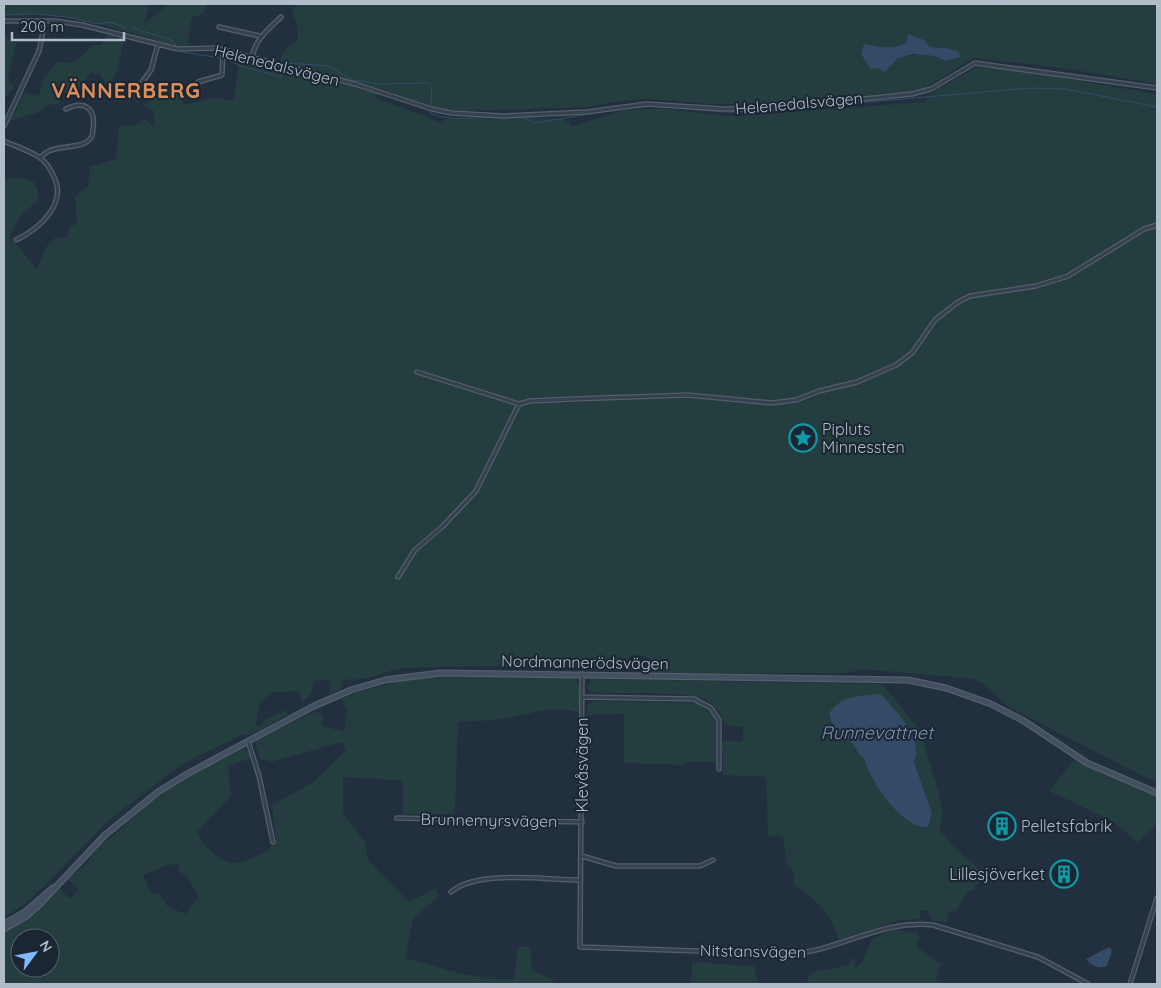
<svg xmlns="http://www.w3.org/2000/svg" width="1161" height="988" font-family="Quicksand,sans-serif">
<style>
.green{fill:#243d3f;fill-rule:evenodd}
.water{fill:#344b67}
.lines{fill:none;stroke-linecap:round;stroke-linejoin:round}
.stream{stroke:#344b67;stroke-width:1}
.street-casing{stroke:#545f6c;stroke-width:5.5}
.secondary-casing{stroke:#545f6c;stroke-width:7}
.street{stroke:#36414e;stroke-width:3}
.secondary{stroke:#435061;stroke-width:4.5}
.labels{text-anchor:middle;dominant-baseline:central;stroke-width:4;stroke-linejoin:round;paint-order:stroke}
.street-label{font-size:16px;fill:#b1bcc9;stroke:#1b2633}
.poi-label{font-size:16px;fill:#b1bcc9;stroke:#1b2633;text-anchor:start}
.water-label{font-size:18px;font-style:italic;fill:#7793b3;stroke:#1b2633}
.district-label{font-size:21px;font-weight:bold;letter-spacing:1px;fill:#dc8d5a;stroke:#1b2633}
</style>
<rect width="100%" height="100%" fill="#222f3e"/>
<path class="green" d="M 4,4 L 150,4 L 144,24 L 169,4 L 207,4 L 204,13 L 191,18 L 187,48 C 124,34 71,8 4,16 Z
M 295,4 L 999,4 L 1001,6 L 1003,4 L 1157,4 L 1157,84 L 1069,69 L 978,58 L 972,59 L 924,89 L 904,93 L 815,99 L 782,104 L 712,104 L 649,99 L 619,101 L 589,107 L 460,111 L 433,107 L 379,88 L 376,98 L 442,123 L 445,119 L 563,118 L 572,126 L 622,111 L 643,109 L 666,109 L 726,116 L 752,115 L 925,102 L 928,95 L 977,67 L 1020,71 L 1157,94 L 1157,781 L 1148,779 L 1009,707 L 986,686 L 974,679 L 863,669 L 845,673 L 653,673 L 646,656 L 630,655 L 631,668 C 557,667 483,665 409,668 C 385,669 367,683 343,679 L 340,690 L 329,694 L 331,680 L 314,681 C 313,689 310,699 302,702 L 299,690 L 283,693 L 275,691 L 260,703 L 255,727 L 261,726 L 264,720 L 286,710 L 288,714 L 256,733 L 239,736 L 184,763 L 110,819 L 30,900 L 4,918 L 4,179 C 24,177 40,175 38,201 C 25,211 12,222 10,240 L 20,248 L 37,270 L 46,247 L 56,237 L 67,238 L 70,226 L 77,224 L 75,196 L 88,186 L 90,166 L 116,159 L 119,126 L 136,125 L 145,119 L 154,127 L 154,111 L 144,106 L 163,88 L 179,91 L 184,105 L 216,98 L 234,100 L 239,60 L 278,70 C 279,55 286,47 298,39 L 297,25 L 292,11 L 296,6 ZM 908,34 L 923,40 L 930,47 L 947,48 L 946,61 C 916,49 899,57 871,68 L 861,54 L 864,44 C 880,47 891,50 906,43 Z
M 4,31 L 6,38 L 16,44 L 8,79 L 14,88 L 4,98 Z
M 107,34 L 124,40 L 117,72 L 111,83 L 106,83 L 100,75 L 91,72 L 82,86 L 61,94 L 59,104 L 48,105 L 42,111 L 10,121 L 24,93 L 39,96 L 44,77 L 57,62 L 74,63 L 93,45 L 101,45 Z
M 440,676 L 575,678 L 579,684 L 579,713 C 556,705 533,713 509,718 C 493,721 475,721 458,722 L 455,814 L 403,814 L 403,781 L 343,777 L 343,812 L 365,842 L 368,860 L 409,902 L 436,888 L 439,896 L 413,919 L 405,958 C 437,966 481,983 514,978 L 518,947 L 530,947 L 532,970 L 553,980 L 553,984 L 4,984 L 4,932 L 31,915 L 60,889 L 70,899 L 79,890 L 68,879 L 87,863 L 93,853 L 151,802 L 193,774 L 242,749 L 248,750 L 251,758 L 228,766 L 231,796 L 197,832 C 204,845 216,860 232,863 C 241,864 263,855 269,849 C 272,846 274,842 276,839 L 272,805 L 313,782 L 346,750 L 342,742 L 271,762 L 260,759 L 255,741 L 316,711 L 323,716 L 321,725 L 344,732 L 347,712 L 342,698 C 373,685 407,680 440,676 ZM 179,864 L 179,872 L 187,876 L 198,896 L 186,914 L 168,907 L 159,894 L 151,893 L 143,875 L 168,865 ZM 20,938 L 50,938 L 50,968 L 20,968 Z
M 591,679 L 882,684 L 920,730 L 940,797 L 942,812 L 940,830 L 953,846 L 980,870 L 981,880 L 973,890 L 967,892 L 957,910 L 948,913 L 947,922 L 933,921 L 927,910 L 920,911 L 920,919 L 897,921 L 838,940 C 832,914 816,900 794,885 L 794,872 L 787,864 L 783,837 L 768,835 L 766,777 L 723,775 L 722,741 L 743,741 L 743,727 L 725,725 C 721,713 715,704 703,699 C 682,691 619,694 593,693 L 587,688 ZM 852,743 L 914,762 L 932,813 L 895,809 C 884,795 869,777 865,758 L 856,753 Z
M 593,701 L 696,703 L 713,714 L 716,720 L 716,762 L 683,762 L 683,765 L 624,763 L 624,714 L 586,715 L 588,705 Z
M 1075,759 L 1099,772 L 1157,796 L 1157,823 L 1138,843 L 1114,822 L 1049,791 Z
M 895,929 L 918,933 L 920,937 L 916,946 L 941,964 L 936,980 L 945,984 L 806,984 L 810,973 L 848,965 L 854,956 L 855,968 L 861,963 L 872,939 Z
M 692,962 L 754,966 L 758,984 L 691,984 Z"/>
<path class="water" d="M 908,34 L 924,40 L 930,47 L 947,48 L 959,52 L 960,57 L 946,61 L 934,56 L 913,54 L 898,58 L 885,72 L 878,68 L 871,69 L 861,54 L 864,44 C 880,47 891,50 906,43 Z
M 881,694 C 895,711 924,737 914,762 L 932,813 L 928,827 C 903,830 869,780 864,758 C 856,753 857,750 852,743 C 843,731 833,731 829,714 C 840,695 861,696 881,694 Z
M 1107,948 L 1110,947 L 1112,951 L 1107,966 C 1100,970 1090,965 1086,959 Z"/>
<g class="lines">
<path class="stream" d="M 4,15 L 36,14 L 67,17 L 98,24 L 110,22 L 127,28
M 133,28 L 171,40 L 176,45
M 182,52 L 221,58
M 225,59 L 247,68 L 282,77 L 285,72
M 287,63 L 328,66 L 353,80 L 380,84 L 429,83 L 432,90 L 430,113 C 450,122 478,117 499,117
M 639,107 L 660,106
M 666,107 L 724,112 L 753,112 L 1030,88 L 1065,89 L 1157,107
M 508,117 L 525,118 L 535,123 L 625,108"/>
<g class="street-casing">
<path id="street" d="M 4,21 L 55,21 L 82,25 L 178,49 L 216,48 L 355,84 L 432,109 L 451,113 L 503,116 L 587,112 L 646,104 L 724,109 L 775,108 L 912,94 L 931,89 L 975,63 L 1157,88
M 219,27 L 260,36
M 252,58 C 255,39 268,30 281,17
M 198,82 L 222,75 L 223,51
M 140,85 L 151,70 L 158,44
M 4,126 L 39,51 L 45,21
M 4,141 C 15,146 28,150 39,157 C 45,161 50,168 53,175 C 69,203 39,229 16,240
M 40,158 C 43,155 46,152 49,151 C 61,145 81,149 90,139 C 93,136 93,133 93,129 C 96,108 85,100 66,109
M 417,372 L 519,404 L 530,401 L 572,399 L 688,395 L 772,403 L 796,400 L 819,391 L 857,382 L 896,365 L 912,353 L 935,320 L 958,302 L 970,296 L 1036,286 L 1068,276 L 1144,229 L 1157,225
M 398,577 L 415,550 L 442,527 L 476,491 L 519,404
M 582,674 L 580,947 L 789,954 C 841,951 880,919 933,925 L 1038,957 L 1088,984
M 582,697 L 694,699 L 711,708 L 719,720 L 719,769
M 248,741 L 259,776 L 273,842
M 397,818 L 582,822
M 582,856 L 616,866 L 700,866 L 713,860
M 451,892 C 477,869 547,880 580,880
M 1130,984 L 1157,898"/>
</g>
<g class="secondary-casing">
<path id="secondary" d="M 4,924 L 25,912 L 53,888
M 4,929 L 25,917 L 37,907 L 105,835 L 158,792 L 187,774 L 314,706 L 351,690 L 385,680 L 440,673 L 908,680 L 946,688 L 991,704 L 1024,721 L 1087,763 L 1157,793"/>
</g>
<use href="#street" class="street"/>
<use href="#secondary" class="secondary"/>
</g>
<defs>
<g id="sight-ring" transform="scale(1.4375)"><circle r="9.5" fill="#1b2633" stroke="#0f9aa8" stroke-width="1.5"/><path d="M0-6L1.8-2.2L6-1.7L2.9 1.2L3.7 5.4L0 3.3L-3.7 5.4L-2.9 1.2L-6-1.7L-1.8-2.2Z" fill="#0f9aa8"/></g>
<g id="building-ring" transform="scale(1.4375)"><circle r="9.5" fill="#1b2633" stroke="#0f9aa8" stroke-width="1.5"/><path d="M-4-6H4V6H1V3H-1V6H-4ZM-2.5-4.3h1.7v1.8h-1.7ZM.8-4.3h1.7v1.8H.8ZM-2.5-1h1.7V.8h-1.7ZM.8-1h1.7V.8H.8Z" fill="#0f9aa8"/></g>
</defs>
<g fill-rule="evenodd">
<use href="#sight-ring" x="803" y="438"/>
<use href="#building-ring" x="1002" y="826"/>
<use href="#building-ring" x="1064" y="874"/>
</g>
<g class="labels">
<g class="street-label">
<text transform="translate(277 65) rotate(14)">Helenedalsvägen</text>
<text transform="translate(799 103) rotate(-5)">Helenedalsvägen</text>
<text transform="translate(585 662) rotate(1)">Nordmannerödsvägen</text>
<text transform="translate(582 765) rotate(-90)">Klevåsvägen</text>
<text transform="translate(489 820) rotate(1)">Brunnemyrsvägen</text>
<text transform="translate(753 951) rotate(1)">Nitstansvägen</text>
</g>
<g class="poi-label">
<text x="822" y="429">Pipluts<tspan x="822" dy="18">Minnessten</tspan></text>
<text x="1021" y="826">Pelletsfabrik</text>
<text x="1045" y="874" text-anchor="end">Lillesjöverket</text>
</g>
<g class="water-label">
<text x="877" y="732">Runnevattnet</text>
</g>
<g class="district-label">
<text x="126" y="90">VÄNNERBERG</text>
</g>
</g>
<rect width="1161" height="988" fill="none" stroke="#b1bcc9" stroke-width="10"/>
<g transform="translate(35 953) rotate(58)"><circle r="24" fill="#1b2633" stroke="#57626f"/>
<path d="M0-4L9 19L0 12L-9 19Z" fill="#81b7ff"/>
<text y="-8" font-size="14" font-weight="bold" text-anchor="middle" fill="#b1bcc9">N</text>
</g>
<path d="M12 32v8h112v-8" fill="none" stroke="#b1bcc9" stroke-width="2.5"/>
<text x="20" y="32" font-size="15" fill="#b1bcc9" stroke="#1b2633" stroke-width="4" paint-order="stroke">200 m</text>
</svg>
